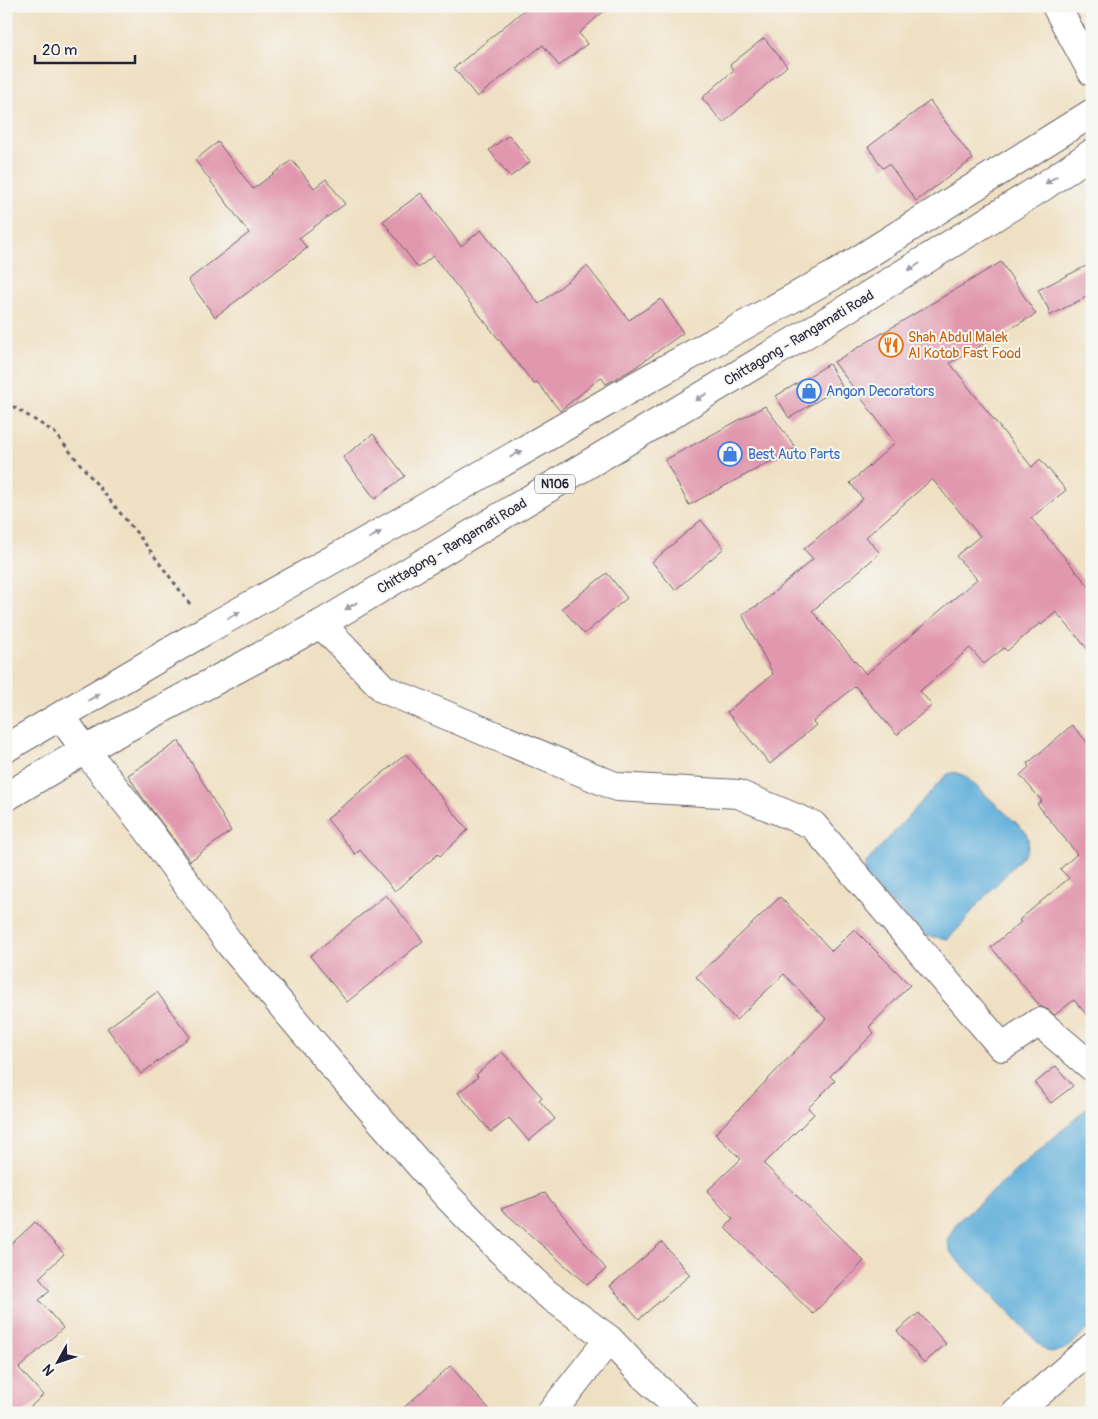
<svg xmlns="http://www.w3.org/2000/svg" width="1098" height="1419" font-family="Pangolin,sans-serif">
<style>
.water{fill:#61afda;stroke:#42688a}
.building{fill:#e198af;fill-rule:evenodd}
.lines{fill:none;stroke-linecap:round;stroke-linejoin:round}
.minor-casing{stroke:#6a646b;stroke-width:30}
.trunk-casing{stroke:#6a646b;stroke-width:30}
.path{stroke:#6a646b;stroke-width:3;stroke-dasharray:4 4;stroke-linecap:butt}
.minor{stroke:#fff;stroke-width:28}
.trunk{stroke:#fff;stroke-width:28}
.oneway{fill:#9c9ca7}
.labels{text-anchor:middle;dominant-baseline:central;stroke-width:4;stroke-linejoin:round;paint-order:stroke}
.shield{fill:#f6f6f2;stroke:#626272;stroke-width:1}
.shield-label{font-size:12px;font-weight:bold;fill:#22223b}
.food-label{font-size:14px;fill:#c56008;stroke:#f6f6f2;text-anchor:start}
.street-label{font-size:14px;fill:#22223b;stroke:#f6f6f2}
.shop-label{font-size:14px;fill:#366cbe;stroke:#f6f6f2;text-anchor:start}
</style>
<rect width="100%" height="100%" fill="#f6f6f2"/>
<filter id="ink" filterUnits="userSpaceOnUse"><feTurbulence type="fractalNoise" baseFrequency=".02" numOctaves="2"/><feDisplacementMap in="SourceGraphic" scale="10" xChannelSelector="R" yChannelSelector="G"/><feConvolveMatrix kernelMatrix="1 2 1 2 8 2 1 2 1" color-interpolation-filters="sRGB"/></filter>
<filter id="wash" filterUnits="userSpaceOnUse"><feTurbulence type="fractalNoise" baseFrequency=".0096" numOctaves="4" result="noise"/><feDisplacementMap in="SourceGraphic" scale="20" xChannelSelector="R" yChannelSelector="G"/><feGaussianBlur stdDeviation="1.12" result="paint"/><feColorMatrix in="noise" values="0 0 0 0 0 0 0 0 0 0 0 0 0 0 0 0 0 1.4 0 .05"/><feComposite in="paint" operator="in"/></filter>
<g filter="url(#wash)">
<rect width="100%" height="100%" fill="#efe0c3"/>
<path class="water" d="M 954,772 L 965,776 L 1024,830 C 1029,838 1030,844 1026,853 L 976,906 L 961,926 L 948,939 L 926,936 L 879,892 L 864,874 L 866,863 L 946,775 Z
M 1092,1104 L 1092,1325 C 1078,1337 1066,1356 1046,1351 L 951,1253 L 947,1240 L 957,1222 Z"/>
<g id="blocks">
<path class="building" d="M 529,6 L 610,6 L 579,33 L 587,44 L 559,66 L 543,45 L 477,97 L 454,68 Z
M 764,38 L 787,66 L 723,123 L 702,98 L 734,70 L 730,65 Z
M 930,101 L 973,159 L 916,201 L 889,164 L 883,168 L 868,147 Z
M 509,135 L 530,162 L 510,177 L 489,150 Z
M 218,142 L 253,189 L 292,160 L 314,188 L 326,179 L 345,204 L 299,238 L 307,248 L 215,317 L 188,280 L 249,233 L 195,160 Z
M 421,193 L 461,246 L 481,230 L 539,304 L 587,266 L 629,320 L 661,299 L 683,333 L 633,369 L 606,384 L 601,377 L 560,411 L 537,382 L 534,384 L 433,256 L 418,268 L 383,221 Z
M 1001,262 L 1036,314 L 950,363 L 1001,429 L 1032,467 L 1040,459 L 1066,490 L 1031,518 L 1092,590 L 1092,654 L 1056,612 L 1041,625 L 1040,623 L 1007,651 L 1004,648 L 984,664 L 970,648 L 920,691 L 932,705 L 897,735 L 855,686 L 813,722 L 816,725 L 770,764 L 727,712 L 773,674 L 742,614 L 760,604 L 813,559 L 804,549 L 863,499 L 850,483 L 895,443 L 834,362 ZM 932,479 L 980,536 L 956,556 L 977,579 L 866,674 L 812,611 L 880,553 L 866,537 Z
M 1092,263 L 1092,294 L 1049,316 L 1049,310 L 1038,290 Z
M 829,364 L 842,386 L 789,418 L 776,396 Z
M 765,406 L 796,448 L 689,505 L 665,460 Z
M 373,434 L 405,476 L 375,499 L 343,457 Z
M 701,520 L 724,548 L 675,590 L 652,562 Z
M 607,573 L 627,598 L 584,634 L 562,608 Z
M 1072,725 L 1092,748 L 1092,1021 L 1074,1000 L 1055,1015 L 1049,1010 L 1041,1007 L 991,947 L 1021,922 L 1019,920 L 1069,878 L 1060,869 L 1077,854 L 1037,804 L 1042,801 L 1020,775 L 1029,767 L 1027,764 Z
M 179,741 L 231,831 L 190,861 L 140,794 L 128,775 Z
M 406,754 L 468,830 L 440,856 L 438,854 L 395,891 L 360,850 L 355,854 L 327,819 Z
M 386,895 L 423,941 L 347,1002 L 310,956 Z
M 780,897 L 832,951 L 854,929 L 910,985 L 869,1027 L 874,1033 L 830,1076 L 835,1081 L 808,1108 L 814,1114 L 764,1164 L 864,1261 L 813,1314 L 725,1228 L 733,1219 L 707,1191 L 741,1159 L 715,1134 L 826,1019 L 784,974 L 736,1020 L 696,977 Z
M 157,992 L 190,1037 L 141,1074 L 107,1028 Z
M 502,1052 L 542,1097 L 539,1100 L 555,1119 L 529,1141 L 509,1118 L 491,1132 L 458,1093 L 478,1077 L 476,1075 Z
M 1056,1066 L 1073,1086 L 1051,1103 L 1035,1083 Z
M 545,1193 L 606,1269 L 587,1285 L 501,1209 Z
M 35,1222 L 64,1254 L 39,1278 L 50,1291 L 39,1300 L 63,1328 L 19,1368 L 43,1395 L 24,1413 L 6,1413 L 6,1249 Z
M 662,1242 L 690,1275 L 639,1319 L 610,1286 Z
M 919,1313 L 946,1344 L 924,1363 L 897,1331 Z
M 450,1366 L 493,1413 L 398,1413 Z"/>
</g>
</g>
<g filter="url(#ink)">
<use href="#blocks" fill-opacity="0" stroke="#6a646b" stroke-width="1"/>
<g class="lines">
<g class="minor-casing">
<path id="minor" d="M 1056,6 L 1092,72
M 321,624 L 384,689 L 617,787 L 738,794 L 813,825 L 1002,1047 L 1039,1022 L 1092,1067
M 61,716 L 85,750 L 148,830 L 230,944 L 332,1065 L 447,1196 L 497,1247 L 546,1293 L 609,1339 L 643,1375 L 684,1413
M 551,1413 L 609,1339
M 1016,1413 L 1092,1347"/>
</g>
<g class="trunk-casing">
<path id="trunk" d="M 6,748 L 208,629 L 405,519 L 614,398 L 836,274 L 1092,113
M 6,797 L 85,750 L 321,624 L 806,334 L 1044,186 L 1092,153"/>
</g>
<path class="path" d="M 6,402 L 54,432 L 140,537 L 190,604"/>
<use href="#minor" class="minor"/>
<use href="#trunk" class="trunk"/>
</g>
<defs><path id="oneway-solid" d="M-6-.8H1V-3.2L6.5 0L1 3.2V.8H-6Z" transform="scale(1.25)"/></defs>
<g class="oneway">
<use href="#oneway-solid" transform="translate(1051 180) rotate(146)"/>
<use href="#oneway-solid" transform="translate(914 267) rotate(148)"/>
<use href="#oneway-solid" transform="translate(701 397) rotate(149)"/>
<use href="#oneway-solid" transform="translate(516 454) rotate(-30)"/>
<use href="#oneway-solid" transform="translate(375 535) rotate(-29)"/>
<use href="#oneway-solid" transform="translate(351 606) rotate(149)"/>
<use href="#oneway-solid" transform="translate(234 615) rotate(-29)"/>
<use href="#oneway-solid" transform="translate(94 697) rotate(-31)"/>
</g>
</g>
<defs>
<g id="restaurant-ring" transform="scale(1.25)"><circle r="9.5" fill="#f6f6f2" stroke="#e8710a" stroke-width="1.5"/><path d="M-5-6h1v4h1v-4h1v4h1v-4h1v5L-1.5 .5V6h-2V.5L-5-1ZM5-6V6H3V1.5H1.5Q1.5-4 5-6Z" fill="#e8710a"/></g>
<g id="shop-ring" transform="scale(1.25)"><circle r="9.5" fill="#f6f6f2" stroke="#3f7fe0" stroke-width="1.5"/><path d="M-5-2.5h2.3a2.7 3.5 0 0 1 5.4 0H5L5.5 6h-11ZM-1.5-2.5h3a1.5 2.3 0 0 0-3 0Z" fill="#3f7fe0"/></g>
</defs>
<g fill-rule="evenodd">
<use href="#restaurant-ring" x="891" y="345"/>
<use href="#shop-ring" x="809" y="391"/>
<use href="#shop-ring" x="730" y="454"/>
</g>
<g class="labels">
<rect class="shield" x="535" y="474.5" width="40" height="19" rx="4"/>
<g class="shield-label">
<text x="555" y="484">N106</text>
</g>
<g class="food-label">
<text x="908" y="337">Shah Abdul Malek<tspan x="908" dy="16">Al Kotob Fast Food</tspan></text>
</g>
<g class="street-label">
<text transform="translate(799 338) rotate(-31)">Chittagong - Rangamati Road</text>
<text transform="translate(452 546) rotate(-31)">Chittagong - Rangamati Road</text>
</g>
<g class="shop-label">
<text x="826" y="391">Angon Decorators</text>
<text x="748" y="454">Best Auto Parts</text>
</g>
</g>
<rect width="1098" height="1419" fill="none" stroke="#f6f6f2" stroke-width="25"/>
<g transform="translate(58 1362) rotate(230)" stroke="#f6f6f2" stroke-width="4" paint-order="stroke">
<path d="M0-4L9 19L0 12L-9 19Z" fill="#22223b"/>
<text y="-8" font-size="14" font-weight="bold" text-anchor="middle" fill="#22223b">N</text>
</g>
<path d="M35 55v8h100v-8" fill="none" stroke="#22223b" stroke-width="2.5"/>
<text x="42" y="55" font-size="15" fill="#22223b" stroke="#f6f6f2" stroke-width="4" paint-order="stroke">20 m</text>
</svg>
